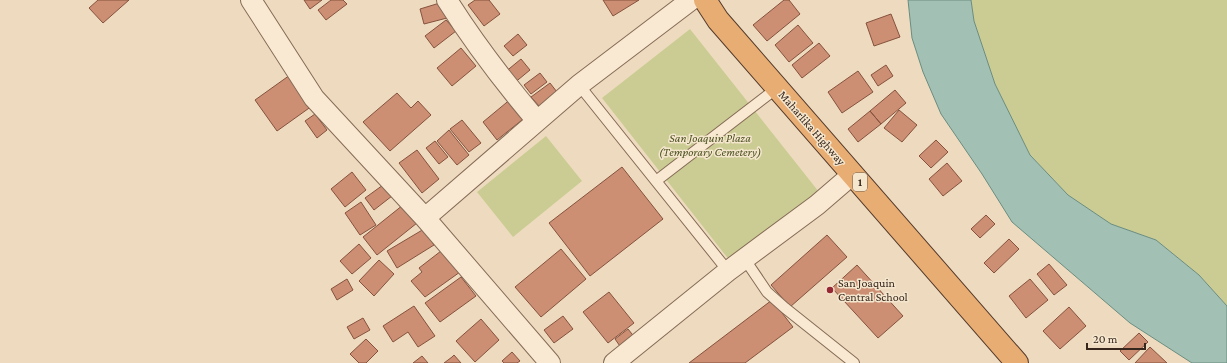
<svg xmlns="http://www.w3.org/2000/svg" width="1227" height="363" font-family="'Crimson Pro',serif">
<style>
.green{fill:#cbcc93}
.water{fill:#a2c0b4;stroke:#6a8d80}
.building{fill:#cc8f74;stroke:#86523d}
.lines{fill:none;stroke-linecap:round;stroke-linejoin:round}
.service-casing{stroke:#866b57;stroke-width:12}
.minor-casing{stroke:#866b57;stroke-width:22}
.trunk-casing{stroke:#543a2c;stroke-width:24}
.service{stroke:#f9e9d2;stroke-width:10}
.minor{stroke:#f9e9d2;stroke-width:20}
.trunk{stroke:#e8ad72;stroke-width:22}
.poi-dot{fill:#962734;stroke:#f5e6ce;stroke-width:1.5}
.labels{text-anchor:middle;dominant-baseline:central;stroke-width:3;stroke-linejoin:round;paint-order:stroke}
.shield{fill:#f5e6ce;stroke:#6f6051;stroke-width:1}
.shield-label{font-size:11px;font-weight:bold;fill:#36261c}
.street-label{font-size:12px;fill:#36261c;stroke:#f5e6ce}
.park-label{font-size:12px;font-style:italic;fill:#4c5222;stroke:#f5e6ce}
.poi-label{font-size:12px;fill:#36261c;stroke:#f5e6ce;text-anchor:start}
</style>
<rect width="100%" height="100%" fill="#eedbbf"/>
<path class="green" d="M 971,0 L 1227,0 L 1227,306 L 1199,275 L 1156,240 L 1111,224 L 1068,195 L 1030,155 L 995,84 L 974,21 Z
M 690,29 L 819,192 L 730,261 L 602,98 Z
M 546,136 L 582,181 L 513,237 L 477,192 Z"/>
<path class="water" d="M 908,0 L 971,0 L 974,21 L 995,84 L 1030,155 L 1068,195 L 1111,224 L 1156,240 L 1199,275 L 1227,306 L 1227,363 L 1192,363 L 1130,323 L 1012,222 L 982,174 L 941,114 L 923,72 L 912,38 Z"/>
<path class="building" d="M 98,0 L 129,0 L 103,23 L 89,8 Z
M 304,0 L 322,0 L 310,9 Z
M 331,0 L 343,0 L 347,4 L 326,20 L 318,10 Z
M 475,0 L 489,0 L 500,14 L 484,26 L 468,5 Z
M 603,0 L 639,0 L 613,16 Z
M 784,0 L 789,0 L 800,14 L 767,41 L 753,25 Z
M 443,2 L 447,18 L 424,24 L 420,9 Z
M 891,14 L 900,37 L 874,46 L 866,23 Z
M 446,20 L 456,31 L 434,48 L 425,36 Z
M 798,25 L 813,43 L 789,62 L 775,45 Z
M 518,34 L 527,45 L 513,56 L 504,46 Z
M 819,43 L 830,56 L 802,78 L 792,65 Z
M 461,48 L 476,66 L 452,86 L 437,68 Z
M 521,59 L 530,70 L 513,84 L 504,73 Z
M 886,65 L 893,76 L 878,86 L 871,75 Z
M 858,71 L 873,92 L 842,113 L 828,92 Z
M 540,73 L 547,82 L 531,94 L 524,85 Z
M 290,75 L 312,106 L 277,131 L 255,100 Z
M 550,83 L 557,92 L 539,106 L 531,97 Z
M 895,90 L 906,103 L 881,124 L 870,111 Z
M 397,93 L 411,108 L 418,101 L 431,115 L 390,151 L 363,122 Z
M 512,98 L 527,116 L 497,140 L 483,122 Z
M 899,110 L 917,125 L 902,142 L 884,128 Z
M 870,111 L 881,124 L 858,142 L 848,129 Z
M 315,114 L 327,130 L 317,138 L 305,121 Z
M 462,120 L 481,143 L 469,152 L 450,129 Z
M 449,130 L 469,155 L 457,165 L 437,141 Z
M 936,140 L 948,152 L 931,168 L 919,156 Z
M 435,141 L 448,157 L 439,164 L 426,148 Z
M 417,150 L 439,179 L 422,193 L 399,163 Z
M 947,163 L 962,181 L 943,196 L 929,179 Z
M 622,167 L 663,219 L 590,276 L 549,223 Z
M 352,172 L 366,190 L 345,207 L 331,189 Z
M 383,185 L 392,196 L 374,210 L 365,198 Z
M 361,202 L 376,225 L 360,235 L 345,213 Z
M 403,205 L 417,223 L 377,255 L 363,237 Z
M 986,215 L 995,224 L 980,238 L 971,229 Z
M 424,229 L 434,245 L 397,268 L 387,251 Z
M 827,235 L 847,257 L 790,307 L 771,285 Z
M 1009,239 L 1019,249 L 994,273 L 984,263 Z
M 359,244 L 371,258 L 352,274 L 340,261 Z
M 561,249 L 586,279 L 541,317 L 515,287 Z
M 441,251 L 460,272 L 425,297 L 411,281 L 422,272 L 419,268 Z
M 379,260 L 394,274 L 374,296 L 359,281 Z
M 1049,264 L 1067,285 L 1054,295 L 1037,274 Z
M 857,265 L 903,316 L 878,338 L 832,288 Z
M 461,277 L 476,296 L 440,322 L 425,303 Z
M 347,279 L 353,290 L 337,300 L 331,289 Z
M 1030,279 L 1048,300 L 1026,318 L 1009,296 Z
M 609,292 L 634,323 L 608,343 L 583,312 Z
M 772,300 L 793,327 L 745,363 L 689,363 Z
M 414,306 L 435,336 L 418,347 L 408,332 L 393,342 L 383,326 Z
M 1069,307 L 1086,326 L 1060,349 L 1043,331 Z
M 563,316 L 573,329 L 554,343 L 544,330 Z
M 363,318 L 370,330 L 354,339 L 347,327 Z
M 481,319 L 499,340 L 475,362 L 456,341 Z
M 628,329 L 636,339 L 622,349 L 615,339 Z
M 1139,333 L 1148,342 L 1129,360 L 1120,351 Z
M 366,339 L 378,351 L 366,363 L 359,363 L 350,354 Z
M 1150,347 L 1167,363 L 1135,363 Z
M 512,352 L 520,361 L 517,363 L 504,363 L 502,361 Z
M 454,355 L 461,363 L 444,363 L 452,357 Z
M 422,356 L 428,363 L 413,363 Z"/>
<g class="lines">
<g class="service-casing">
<path id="service" d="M 579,85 L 728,271
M 656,181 L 777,88
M 744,258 L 767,292 L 785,308 L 854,363"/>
</g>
<g class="minor-casing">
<path id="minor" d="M 251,0 L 314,98 L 425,218 L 550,363
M 447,0 C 474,43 504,82 537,121
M 425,218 L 579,85 L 691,0
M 614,363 L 728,271 L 817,205 L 853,174"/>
</g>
<g class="trunk-casing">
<path id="trunk" d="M 705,0 L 718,20 L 1017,363"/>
</g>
<use href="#service" class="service"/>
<use href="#minor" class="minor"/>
<use href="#trunk" class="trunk"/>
</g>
<circle class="poi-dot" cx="830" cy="290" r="4"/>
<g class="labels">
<rect class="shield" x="853" y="173" width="14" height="18" rx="3"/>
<g class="shield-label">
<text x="860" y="182">1</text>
</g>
<g class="street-label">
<text transform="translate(812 128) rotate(49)">Maharlika Highway</text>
</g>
<g class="park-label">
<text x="710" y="138">San Joaquin Plaza<tspan x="710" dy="14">(Temporary Cemetery)</tspan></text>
</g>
<g class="poi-label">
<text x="838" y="283">San Joaquin<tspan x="838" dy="14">Central School</tspan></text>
</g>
</g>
<path d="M1087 343v6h58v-6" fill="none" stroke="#36261c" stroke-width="2"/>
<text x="1093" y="343" font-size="12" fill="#36261c" stroke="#f5e6ce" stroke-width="3" paint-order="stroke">20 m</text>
</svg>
